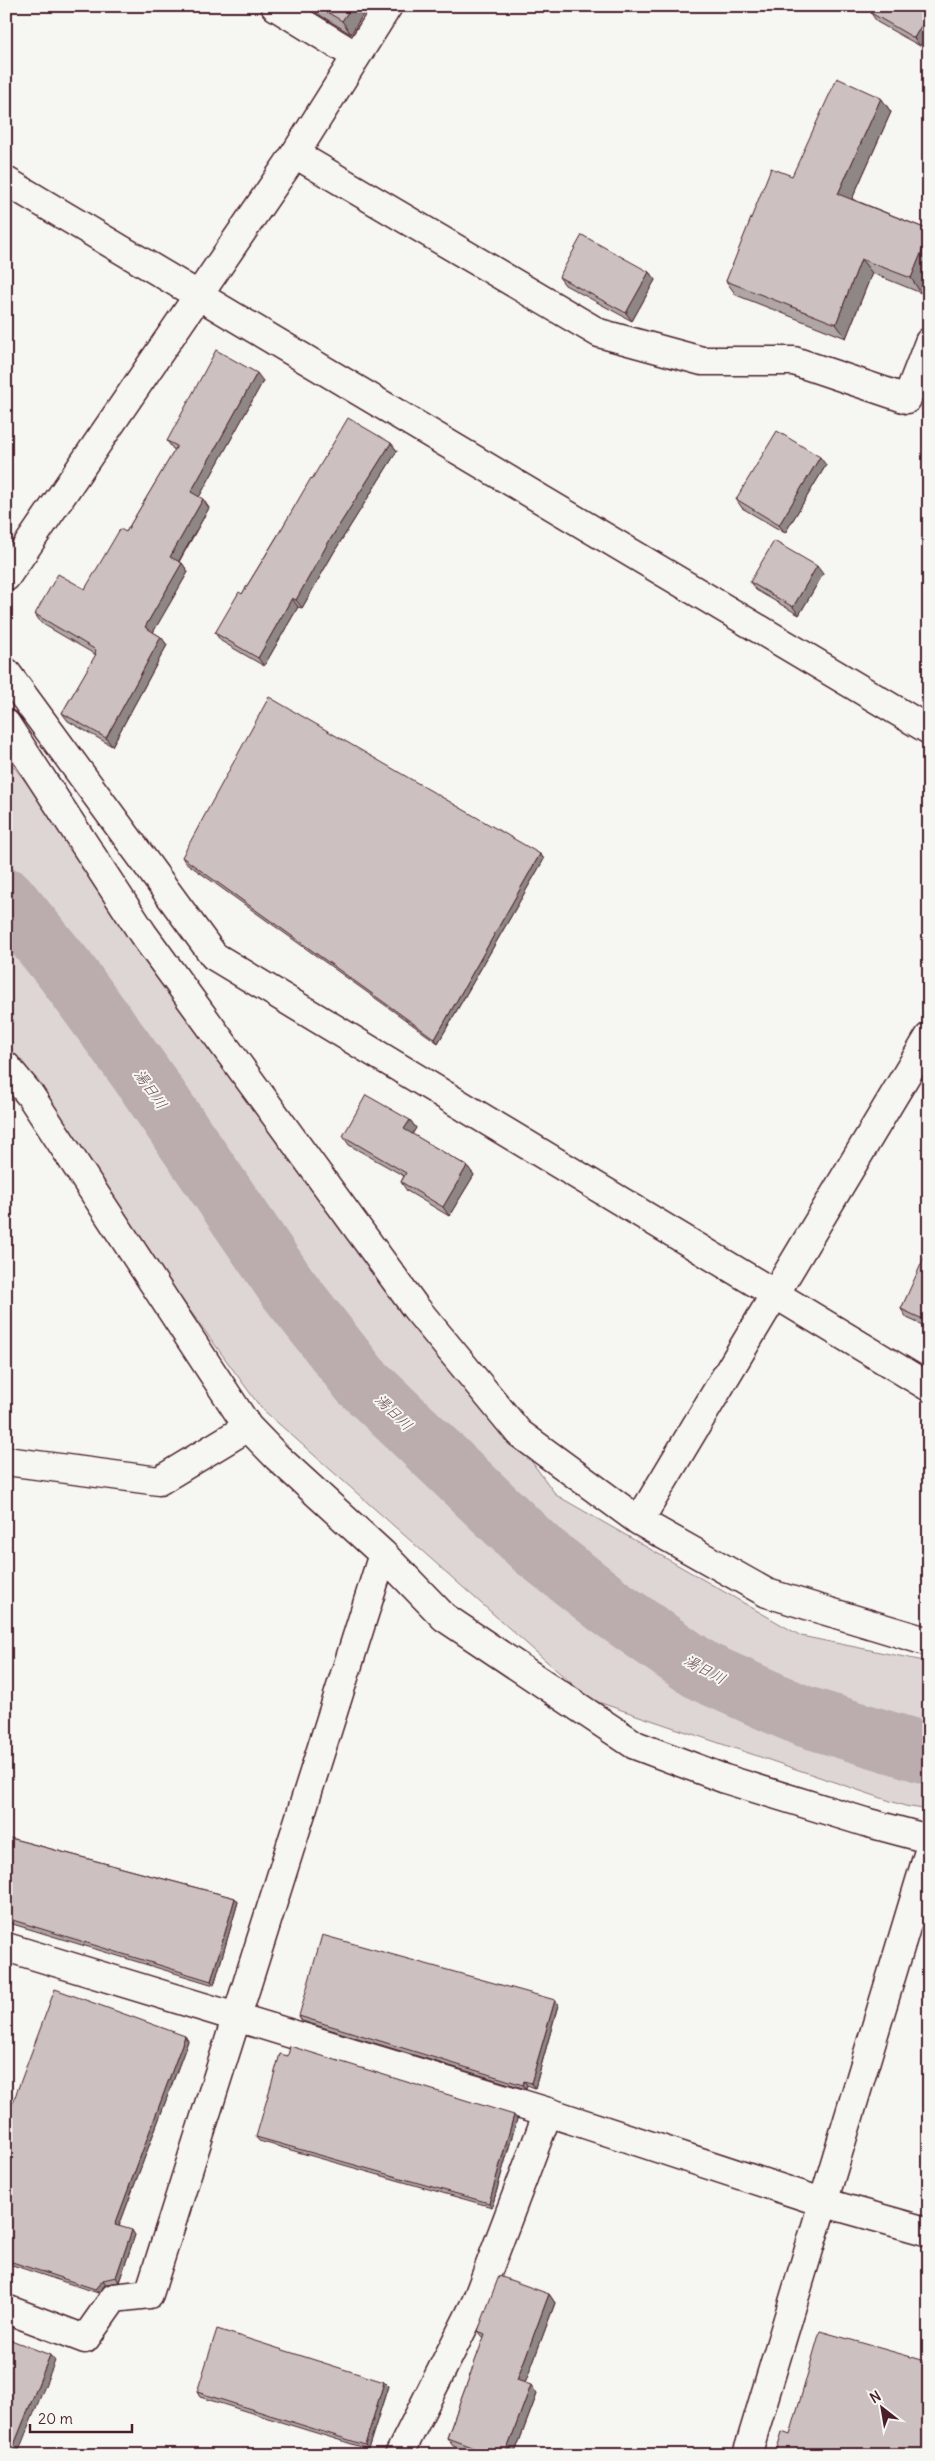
<svg xmlns="http://www.w3.org/2000/svg" width="935" height="2461" font-family="Delius,'Klee One',sans-serif">
<style>
.green{fill:#ddd6d5;stroke:#947a80}
.lines{fill:none;stroke-linecap:round;stroke-linejoin:round}
.river{stroke:#bbadae;stroke-width:61}
.minor-casing{stroke:#4a1f2b;stroke-width:31}
.minor{stroke:#f6f6f2;stroke-width:28}
.wall{fill:#afa6a5;stroke:#4a1f2b}
.shaded-wall{fill:#8f8786;stroke:#4a1f2b}
.building{fill:#ccc1c0;stroke:#4a1f2b}
.labels{text-anchor:middle;dominant-baseline:central;stroke-width:4;stroke-linejoin:round;paint-order:stroke}
.water-label{font-size:15px;font-style:italic;fill:#6c4a52;stroke:#f6f6f2}
</style>
<rect width="100%" height="100%" fill="#f6f6f2"/>
<filter id="ink" filterUnits="userSpaceOnUse"><feTurbulence type="fractalNoise" baseFrequency=".02" numOctaves="2"/><feDisplacementMap in="SourceGraphic" scale="10" xChannelSelector="R" yChannelSelector="G"/><feConvolveMatrix kernelMatrix="1 2 1 2 8 2 1 2 1" color-interpolation-filters="sRGB"/></filter>
<g filter="url(#ink)">
<path class="green" d="M 6,757 L 123,902 L 556,1495 L 801,1636 L 929,1662 L 929,1810 L 905,1806 L 589,1699 L 261,1408 L 6,1058 Z"/>
<g class="lines">
<path class="river" d="M 6,898 L 65,970 L 139,1071 L 288,1288 L 360,1380 L 536,1549 L 610,1607 L 702,1671 L 803,1716 L 929,1754"/>
<g class="minor-casing">
<path id="minor" d="M 275,6 L 356,56
M 295,154 L 599,333 L 702,361 L 794,361 L 907,399 L 929,342
M 6,181 L 929,730
M 6,577 L 295,154 L 388,6
M 6,672 L 214,956 L 929,1387
M 6,724 L 143,934 L 415,1307 L 519,1433 L 639,1521 L 767,1593 L 929,1642
M 6,1066 L 30,1095 L 248,1427 L 277,1457 L 383,1554 L 444,1617 L 635,1745 L 725,1779 L 865,1822 L 929,1839
M 6,1461 L 159,1481 L 248,1427
M 639,1521 L 929,1037
M 6,1947 L 548,2112 L 822,2202 L 929,2232
M 6,2309 L 85,2339 L 114,2298 L 149,2294 L 383,1554
M 399,2455 L 476,2302 L 548,2112
M 747,2455 L 929,1851"/>
</g>
<use href="#minor" class="minor"/>
</g>
<path class="wall" d="M 305,6 L 368,6 L 351,34 Z
M 929,6 L 929,31 L 920,46 L 877,22 L 871,13 Z
M 881,98 L 891,112 L 852,199 L 929,230 L 921,293 L 872,273 L 846,338 L 736,295 L 726,281 L 792,176 Z
M 649,272 L 655,280 L 632,321 L 565,285 L 559,277 Z
M 263,381 L 199,497 L 209,508 L 179,562 L 182,563 L 188,572 L 153,632 L 161,637 L 167,645 L 112,746 L 68,721 L 62,713 L 96,655 L 41,623 L 35,614 L 85,589 L 126,532 L 175,450 L 173,449 L 167,441 Z
M 391,443 L 397,451 L 334,552 L 302,608 L 298,607 L 264,666 L 221,641 L 215,633 L 242,594 L 312,479 Z
M 826,465 L 785,533 L 742,508 L 736,499 Z
M 823,574 L 799,615 L 756,590 L 750,582 Z
M 540,854 L 544,859 L 438,1043 L 185,862 L 182,857 Z
M 410,1120 L 416,1128 L 412,1134 L 467,1166 L 474,1175 L 449,1216 L 407,1191 L 401,1182 L 404,1176 L 349,1145 L 343,1136 Z
M 929,1252 L 929,1328 L 907,1318 L 901,1309 Z
M 6,1837 L 235,1898 L 238,1902 L 214,1985 L 6,1922 Z
M 558,2005 L 535,2088 L 527,2085 L 526,2089 L 302,2021 L 299,2016 Z
M 185,2036 L 188,2041 L 119,2226 L 135,2235 L 119,2282 L 106,2284 L 98,2293 L 6,2263 L 6,2121 Z
M 517,2119 L 492,2207 L 259,2141 L 256,2137 Z
M 549,2294 L 555,2303 L 525,2383 L 537,2394 L 514,2455 L 476,2455 L 453,2446 L 447,2438 L 484,2338 L 478,2331 Z
M 384,2382 L 388,2386 L 368,2449 L 200,2397 L 197,2392 Z"/>
<path class="shaded-wall" d="M 352,6 L 368,6 L 351,34 L 342,21 Z
M 929,12 L 929,31 L 920,46 L 914,38 Z
M 881,98 L 891,112 L 848,208 L 838,194 Z
M 929,234 L 929,273 L 921,293 L 911,278 Z
M 861,259 L 872,273 L 846,338 L 836,324 Z
M 649,272 L 655,280 L 632,321 L 626,313 Z
M 257,373 L 263,381 L 197,501 L 191,492 Z
M 391,443 L 397,451 L 334,552 L 302,608 L 296,600 L 328,543 Z
M 820,457 L 826,465 L 785,533 L 779,525 Z
M 203,499 L 209,508 L 176,566 L 170,557 Z
M 182,563 L 188,572 L 151,636 L 145,627 Z
M 817,566 L 823,574 L 799,615 L 793,607 Z
M 292,598 L 298,607 L 264,666 L 258,658 Z
M 161,637 L 167,645 L 112,746 L 106,738 Z
M 540,854 L 544,859 L 438,1043 L 435,1039 Z
M 410,1120 L 416,1128 L 410,1138 L 404,1129 Z
M 467,1166 L 474,1175 L 449,1216 L 443,1207 Z
M 235,1898 L 238,1902 L 214,1985 L 211,1981 Z
M 555,2000 L 558,2005 L 535,2088 L 531,2083 Z
M 185,2036 L 188,2041 L 118,2229 L 115,2225 Z
M 524,2081 L 527,2085 L 526,2089 L 523,2085 Z
M 514,2115 L 517,2119 L 492,2207 L 489,2203 Z
M 132,2230 L 135,2235 L 119,2282 L 116,2277 Z
M 103,2280 L 106,2284 L 98,2293 L 95,2289 Z
M 549,2294 L 555,2303 L 523,2389 L 517,2380 Z
M 50,2355 L 55,2361 L 17,2455 L 10,2455 Z
M 384,2382 L 388,2386 L 368,2449 L 365,2445 Z
M 531,2385 L 537,2394 L 514,2455 L 505,2455 Z"/>
<path class="building" d="M 317,6 L 352,6 L 342,21 Z
M 875,6 L 929,6 L 929,12 L 914,38 L 871,13 Z
M 837,78 L 881,98 L 838,194 L 929,230 L 929,234 L 911,278 L 861,259 L 836,324 L 726,281 L 771,168 L 792,176 Z
M 582,235 L 649,272 L 626,313 L 559,277 Z
M 216,350 L 257,373 L 191,492 L 203,499 L 170,557 L 182,563 L 145,627 L 161,637 L 106,738 L 62,713 L 96,654 L 95,653 L 96,650 L 35,614 L 58,574 L 85,589 L 120,529 L 126,532 L 177,446 L 167,441 Z
M 348,418 L 391,443 L 328,543 L 296,600 L 292,598 L 258,658 L 215,633 L 239,592 L 242,594 L 278,535 L 311,478 L 312,479 Z
M 777,431 L 820,457 L 779,525 L 736,499 Z
M 774,541 L 817,566 L 793,607 L 750,582 Z
M 269,697 L 540,854 L 435,1039 L 182,857 Z
M 366,1095 L 410,1120 L 404,1129 L 467,1166 L 443,1207 L 401,1182 L 406,1173 L 343,1136 Z
M 927,1251 L 929,1252 L 929,1322 L 901,1309 Z
M 6,1837 L 235,1898 L 211,1981 L 6,1918 Z
M 322,1935 L 555,2000 L 531,2083 L 524,2081 L 523,2085 L 299,2016 Z
M 55,1989 L 185,2036 L 115,2225 L 132,2230 L 116,2277 L 103,2280 L 95,2289 L 6,2260 L 6,2121 Z
M 290,2046 L 514,2115 L 489,2203 L 256,2137 L 280,2054 L 288,2056 Z
M 499,2276 L 549,2294 L 517,2380 L 531,2385 L 505,2455 L 493,2455 L 447,2438 L 485,2334 L 478,2331 Z
M 217,2329 L 384,2382 L 365,2445 L 197,2392 Z
M 820,2331 L 929,2362 L 929,2455 L 775,2455 L 782,2432 L 790,2435 Z
M 6,2338 L 50,2355 L 10,2455 L 6,2455 Z"/>
</g>
<g class="labels">
<g class="water-label">
<text transform="translate(151 1089) rotate(55)">湯日川</text>
<text transform="translate(394 1412) rotate(44)">湯日川</text>
<text transform="translate(705 1669) rotate(29)">湯日川</text>
</g>
</g>
<rect width="935" height="2461" fill="none" stroke="#f6f6f2" stroke-width="25"/>
<rect x="12" y="12" width="910" height="2436" fill="none" stroke="#4a1f2b" stroke-width="2" filter="url(#ink)"/>
<g transform="translate(882 2408) rotate(329)" stroke="#f6f6f2" stroke-width="4" paint-order="stroke">
<path d="M0-4L9 19L0 12L-9 19Z" fill="#4a1f2b"/>
<text y="-8" font-size="14" font-weight="bold" text-anchor="middle" fill="#4a1f2b">N</text>
</g>
<path d="M30 2424v8h102v-8" fill="none" stroke="#4a1f2b" stroke-width="2.5"/>
<text x="38" y="2424" font-size="15" fill="#4a1f2b" stroke="#f6f6f2" stroke-width="4" paint-order="stroke">20 m</text>
</svg>
